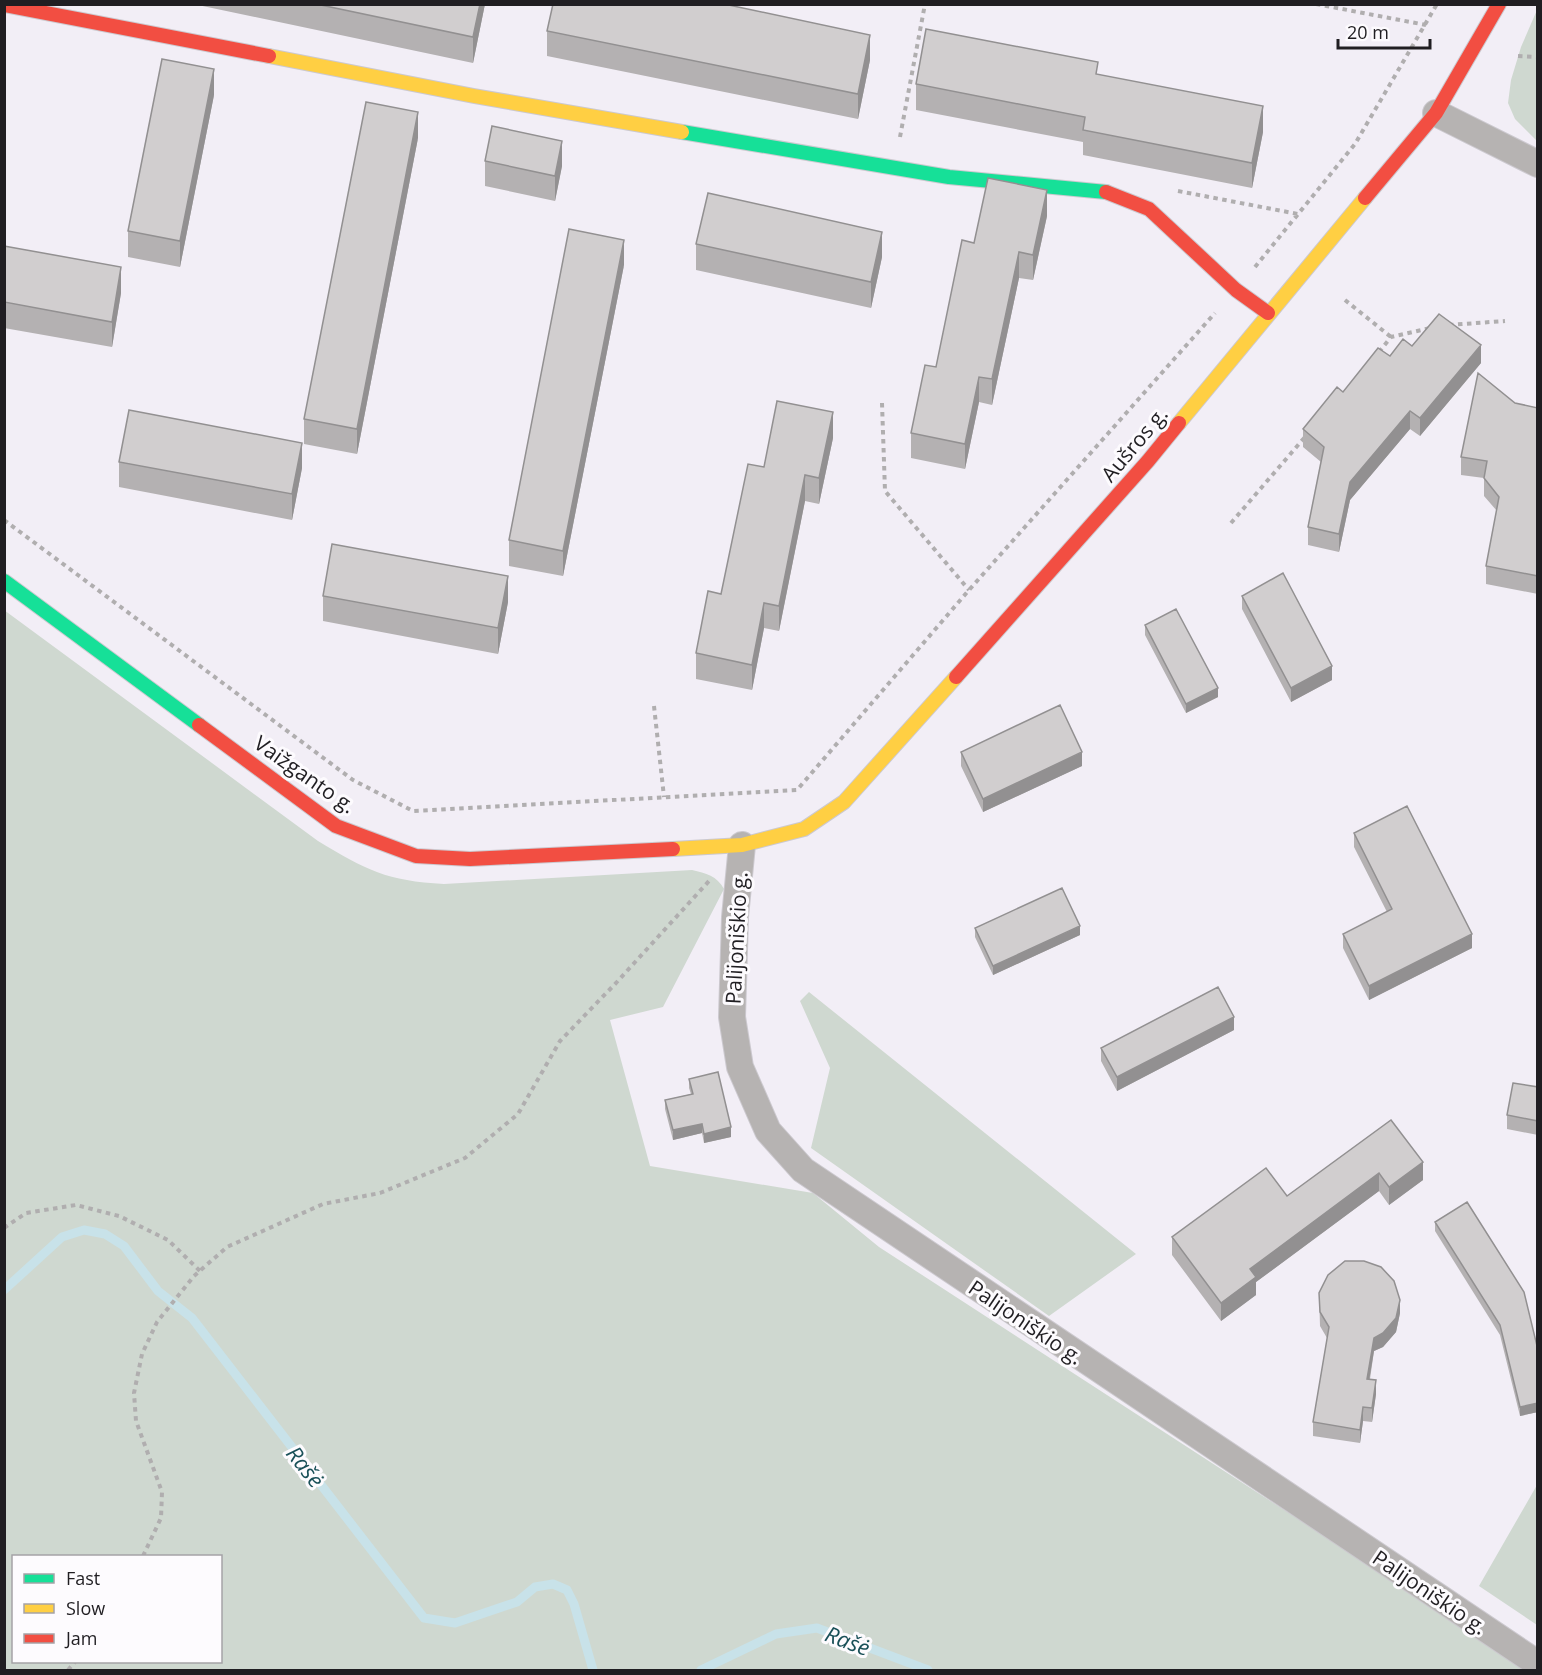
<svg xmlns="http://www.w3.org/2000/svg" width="1542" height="1675" font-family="'Open Sans',sans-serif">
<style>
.green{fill:#cfd8d0;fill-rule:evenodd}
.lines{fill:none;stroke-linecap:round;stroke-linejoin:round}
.stream{stroke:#c8e2e9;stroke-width:9}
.street-casing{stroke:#ccc9cf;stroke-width:28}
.fast-casing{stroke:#ccc9cf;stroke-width:16}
.slow-casing{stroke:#ccc9cf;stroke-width:16}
.jam-casing{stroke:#ccc9cf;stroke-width:16}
.path{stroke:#b0aeaf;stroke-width:4;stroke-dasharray:4.5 4.5;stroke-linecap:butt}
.street{stroke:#b6b3b2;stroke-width:26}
.fast{stroke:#16e098;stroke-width:14}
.slow{stroke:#ffcf43;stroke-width:14}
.jam{stroke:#f24e42;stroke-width:14}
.wall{fill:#b4b1b2}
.shaded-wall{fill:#929091}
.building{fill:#d1cecf;stroke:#929091;stroke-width:1.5}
.labels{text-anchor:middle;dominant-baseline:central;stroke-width:6;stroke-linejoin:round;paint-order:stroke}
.street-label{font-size:21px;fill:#201e22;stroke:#fdfbfe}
.water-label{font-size:22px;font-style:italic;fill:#195058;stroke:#fdfbfe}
</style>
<rect width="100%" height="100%" fill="#f2eef6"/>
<path class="green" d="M 1537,10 L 1537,141 L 1515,119 L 1508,103 L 1511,80 L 1521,47 Z
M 4,610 L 318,841 C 366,870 387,881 444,884 L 692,870 C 706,873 717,876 724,889 L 663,1007 L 610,1020 L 650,1166 L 813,1193 L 879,1247 L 1531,1670 L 5,1670 ZM 14,1556 L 220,1556 L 220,1662 L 14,1662 Z
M 809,992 L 1136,1254 L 1049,1316 L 811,1148 L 830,1068 L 800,1001 Z
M 1537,1485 L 1537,1625 L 1479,1586 Z"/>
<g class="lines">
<path class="stream" d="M 4,1290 L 62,1237 L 84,1230 L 105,1234 L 124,1246 L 158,1291 L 192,1318 L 424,1618 L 455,1623 L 517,1602 L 535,1587 L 553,1584 L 567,1590 L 574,1604 L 593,1670
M 701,1670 L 776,1634 L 817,1628 L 928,1670"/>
<g class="street-casing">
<path id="street" d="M 1436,113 L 1538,164
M 742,845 L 735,917 L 732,1017 L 740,1067 L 768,1131 L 803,1170 L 1538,1664"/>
</g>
<g class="fast-casing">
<path id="fast" d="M 682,132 L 949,177 L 1106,192
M 4,581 L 199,725"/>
</g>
<g class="slow-casing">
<path id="slow" d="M 269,56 L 474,96 L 682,132
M 1179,423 L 1365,198
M 673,849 L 742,845 L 804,829 L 844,802 L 956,677"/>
</g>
<g class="jam-casing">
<path id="jam" d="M 4,5 L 269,56
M 1106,192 L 1149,209 L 1236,290 L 1268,313
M 1365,198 L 1436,113 L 1499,4
M 956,677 L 1148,461 L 1179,423
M 199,725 L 336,826 L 416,856 L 470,859 L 673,849"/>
</g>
<path class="path" d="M 1316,4 L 1426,25
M 1518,56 L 1538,57
M 900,137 L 925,4
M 1178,191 L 1298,214
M 1255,267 L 1355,144 L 1437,4
M 1345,300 L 1391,337
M 1449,325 L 1505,321
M 1379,352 L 1391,337 L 1430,328
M 882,403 L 885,491 L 969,590
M 4,520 L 353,780 L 413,811 L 797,790 L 969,590 L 1215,313
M 1231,523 L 1305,437
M 654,706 L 664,797
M 4,1228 L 26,1213 L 76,1205 L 119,1216 L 168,1240 L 200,1271
M 143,1556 L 161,1518 L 162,1492 L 136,1421 L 134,1393 L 142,1354 L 157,1322 L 194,1276 L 227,1247 L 323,1204 L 380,1193 L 465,1158 L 518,1114 L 560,1041 L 616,983 L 709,881
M 68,1670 L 75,1662"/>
<use href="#street" class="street"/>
<use href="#fast" class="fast"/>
<use href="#slow" class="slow"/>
<use href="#jam" class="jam"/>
</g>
<path class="wall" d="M 193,4 L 485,4 L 473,63 Z
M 547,31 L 870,60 L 858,119 L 547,56 Z
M 1098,74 L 1263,132 L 1252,188 L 1083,155 L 1083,142 L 916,110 L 916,84 Z
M 214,95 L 180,267 L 128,257 L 128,231 Z
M 418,138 L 357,454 L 304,444 L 304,419 Z
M 485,161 L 562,166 L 555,201 L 485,186 Z
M 1047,216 L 1033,280 L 1019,278 L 992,405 L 979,402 L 965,469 L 911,458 L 911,433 L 936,367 L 974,243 Z
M 696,244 L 882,257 L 871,308 L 696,270 Z
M 4,246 L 121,293 L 112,347 L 4,328 Z
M 624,265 L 563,576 L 509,566 L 509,540 Z
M 1412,346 L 1481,363 L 1420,436 L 1410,429 L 1350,500 L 1339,552 L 1308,545 L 1308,527 L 1321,462 L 1303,447 L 1303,429 L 1343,392 L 1390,356 Z
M 1515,403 L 1538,408 L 1538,594 L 1486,584 L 1486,566 L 1497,511 L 1484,496 L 1484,478 L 1461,475 L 1461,457 Z
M 833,438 L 819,504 L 805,501 L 779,631 L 764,628 L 752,690 L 696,679 L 696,653 L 721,594 L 764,467 Z
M 119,462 L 302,468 L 292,520 L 119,487 Z
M 323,596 L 508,602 L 498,654 L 323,621 Z
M 1242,596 L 1332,680 L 1291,702 L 1242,609 Z
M 1145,625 L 1218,697 L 1186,713 L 1145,635 Z
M 961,752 L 1082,766 L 983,812 L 961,766 Z
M 1354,833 L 1472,948 L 1369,1000 L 1343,948 L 1343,934 L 1387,912 L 1354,847 Z
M 975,928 L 1080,935 L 993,975 L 975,937 Z
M 1234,1030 L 1117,1091 L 1101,1061 L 1101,1048 Z
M 689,1079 L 731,1137 L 704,1143 L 702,1133 L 673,1140 L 665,1109 L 665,1100 L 691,1094 L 689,1088 Z
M 1538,1087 L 1538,1135 L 1507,1129 L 1507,1115 Z
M 1391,1120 L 1423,1180 L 1389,1205 L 1379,1191 L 1256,1282 L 1256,1295 L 1221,1321 L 1172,1255 L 1172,1237 L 1287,1196 Z
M 1435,1222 L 1538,1350 L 1538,1412 L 1520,1416 L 1500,1335 L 1435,1231 Z
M 1319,1293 L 1400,1313 L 1396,1332 L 1383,1347 L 1374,1351 L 1370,1379 L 1376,1394 L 1372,1422 L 1363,1421 L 1360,1443 L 1313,1436 L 1313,1422 L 1327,1338 L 1320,1326 Z"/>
<path class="shaded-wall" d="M 480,4 L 485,4 L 473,63 L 473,37 Z
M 870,35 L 870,60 L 858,119 L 858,94 Z
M 214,69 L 214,95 L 180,267 L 180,241 Z
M 1263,106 L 1263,132 L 1252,188 L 1252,163 Z
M 418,112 L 418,138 L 357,454 L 357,429 Z
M 562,141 L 562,166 L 555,201 L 555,176 Z
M 1047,190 L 1047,216 L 1033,280 L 1033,255 Z
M 882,232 L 882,257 L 871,308 L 871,282 Z
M 624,240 L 624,265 L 563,576 L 563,551 Z
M 1019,252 L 1019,278 L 992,405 L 992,379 Z
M 121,267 L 121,293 L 112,347 L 112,322 Z
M 1481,345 L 1481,363 L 1420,436 L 1420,418 Z
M 979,377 L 979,402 L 965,469 L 965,444 Z
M 1410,411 L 1410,429 L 1350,500 L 1339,552 L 1339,534 L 1350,482 Z
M 833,412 L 833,438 L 819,504 L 819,478 Z
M 302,443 L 302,468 L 292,520 L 292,494 Z
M 805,475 L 805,501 L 779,631 L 779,606 Z
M 508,576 L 508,602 L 498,654 L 498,628 Z
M 764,603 L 764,628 L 752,690 L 752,665 Z
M 1332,666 L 1332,680 L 1291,702 L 1291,688 Z
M 1218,688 L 1218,697 L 1186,713 L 1186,704 Z
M 1082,752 L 1082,766 L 983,812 L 983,799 Z
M 1080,926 L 1080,935 L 993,975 L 993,966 Z
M 1472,934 L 1472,948 L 1369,1000 L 1369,986 Z
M 1234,1017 L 1234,1030 L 1117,1091 L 1117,1077 Z
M 702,1124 L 702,1133 L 673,1140 L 673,1130 Z
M 731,1127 L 731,1137 L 704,1143 L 704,1134 Z
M 1423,1162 L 1423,1180 L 1389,1205 L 1389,1187 Z
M 1379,1173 L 1379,1191 L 1256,1282 L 1256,1295 L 1221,1321 L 1221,1303 L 1250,1269 Z
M 1400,1300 L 1400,1313 L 1396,1332 L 1383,1347 L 1374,1351 L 1367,1393 L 1367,1379 L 1374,1338 Z
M 1376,1380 L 1376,1394 L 1372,1422 L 1372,1408 Z
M 1538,1403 L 1538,1412 L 1520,1416 L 1520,1407 Z
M 1363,1407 L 1363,1421 L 1360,1443 L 1360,1430 Z"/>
<path class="building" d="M 316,4 L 480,4 L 473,37 Z
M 553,4 L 724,4 L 870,35 L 858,94 L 547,31 Z
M 926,29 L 1098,62 L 1096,74 L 1263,106 L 1252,163 L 1083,130 L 1085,117 L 916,84 Z
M 162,59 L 214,69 L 180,241 L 128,231 Z
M 366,102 L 418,112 L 357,429 L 304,419 Z
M 492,126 L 562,141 L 555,176 L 485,161 Z
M 988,178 L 1047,190 L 1033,255 L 1019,252 L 992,379 L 979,377 L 965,444 L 911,433 L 925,365 L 936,367 L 962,240 L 974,243 Z
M 708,193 L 882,232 L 871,282 L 696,244 Z
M 569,229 L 624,240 L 563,551 L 509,540 Z
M 4,246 L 121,267 L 112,322 L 4,302 Z
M 1439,314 L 1481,345 L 1420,418 L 1410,411 L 1350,482 L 1339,534 L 1308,527 L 1324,447 L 1303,429 L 1337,387 L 1343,392 L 1378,348 L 1390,356 L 1403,339 L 1412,346 Z
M 1478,373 L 1515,403 L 1538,408 L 1538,576 L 1486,566 L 1499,497 L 1484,478 L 1487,461 L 1461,457 Z
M 777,401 L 833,412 L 819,478 L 805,475 L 779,606 L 764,603 L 752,665 L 696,653 L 708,591 L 721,594 L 748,464 L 764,467 Z
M 129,410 L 302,443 L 292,494 L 119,462 Z
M 332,544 L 508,576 L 498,628 L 323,596 Z
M 1283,573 L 1332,666 L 1291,688 L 1242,596 Z
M 1176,609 L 1218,688 L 1186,704 L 1145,625 Z
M 1060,705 L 1082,752 L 983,799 L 961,752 Z
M 1407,806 L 1472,934 L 1369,986 L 1343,934 L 1392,909 L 1354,833 Z
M 1062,888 L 1080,926 L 993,966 L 975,928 Z
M 1218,987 L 1234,1017 L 1117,1077 L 1101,1048 Z
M 718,1072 L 731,1127 L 704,1134 L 702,1124 L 673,1130 L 665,1100 L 693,1094 L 689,1079 Z
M 1513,1083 L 1538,1087 L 1538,1121 L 1507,1115 Z
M 1391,1120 L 1423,1162 L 1389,1187 L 1379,1173 L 1250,1269 L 1256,1277 L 1221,1303 L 1172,1237 L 1266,1168 L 1287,1196 Z
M 1467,1202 L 1524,1292 L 1538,1350 L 1538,1403 L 1520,1407 L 1500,1325 L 1435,1222 Z
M 1345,1261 L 1364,1261 L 1381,1267 L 1394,1281 L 1400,1300 L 1396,1318 L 1383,1333 L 1374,1338 L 1367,1379 L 1376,1380 L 1372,1408 L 1363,1407 L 1360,1430 L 1313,1422 L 1329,1327 L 1320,1312 L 1319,1293 L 1328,1275 Z"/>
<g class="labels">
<g class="street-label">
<text transform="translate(1134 444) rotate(-50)">Aušros g.</text>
<text transform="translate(305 774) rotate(35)">Vaižganto g.</text>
<text transform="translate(736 938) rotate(-87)">Palijoniškio g.</text>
<text transform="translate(1026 1322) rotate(34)">Palijoniškio g.</text>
<text transform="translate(1430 1592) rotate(34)">Palijoniškio g.</text>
</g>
<g class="water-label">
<text transform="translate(306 1466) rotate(52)">Rašė</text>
<text transform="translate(848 1640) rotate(21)">Rašė</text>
</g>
</g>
<rect width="1542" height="1675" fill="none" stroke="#201e22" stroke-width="12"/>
<rect x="12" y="1555" width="210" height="108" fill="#fdfbfe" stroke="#a5a3a6" stroke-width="1.5"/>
<rect x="24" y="1574" width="30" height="9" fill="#16e098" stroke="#a5a3a6" stroke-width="1.5"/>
<text x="66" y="1585" font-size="18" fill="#201e22">Fast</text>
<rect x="24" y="1604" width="30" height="9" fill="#ffcf43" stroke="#a5a3a6" stroke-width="1.5"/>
<text x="66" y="1615" font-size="18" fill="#201e22">Slow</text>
<rect x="24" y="1634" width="30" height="9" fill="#f24e42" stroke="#a5a3a6" stroke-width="1.5"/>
<text x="66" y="1645" font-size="18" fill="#201e22">Jam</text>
<path d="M1338 39v9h92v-9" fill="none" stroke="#201e22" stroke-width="3"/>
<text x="1347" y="39" font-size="18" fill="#201e22" stroke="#fdfbfe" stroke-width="4.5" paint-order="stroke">20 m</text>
</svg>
